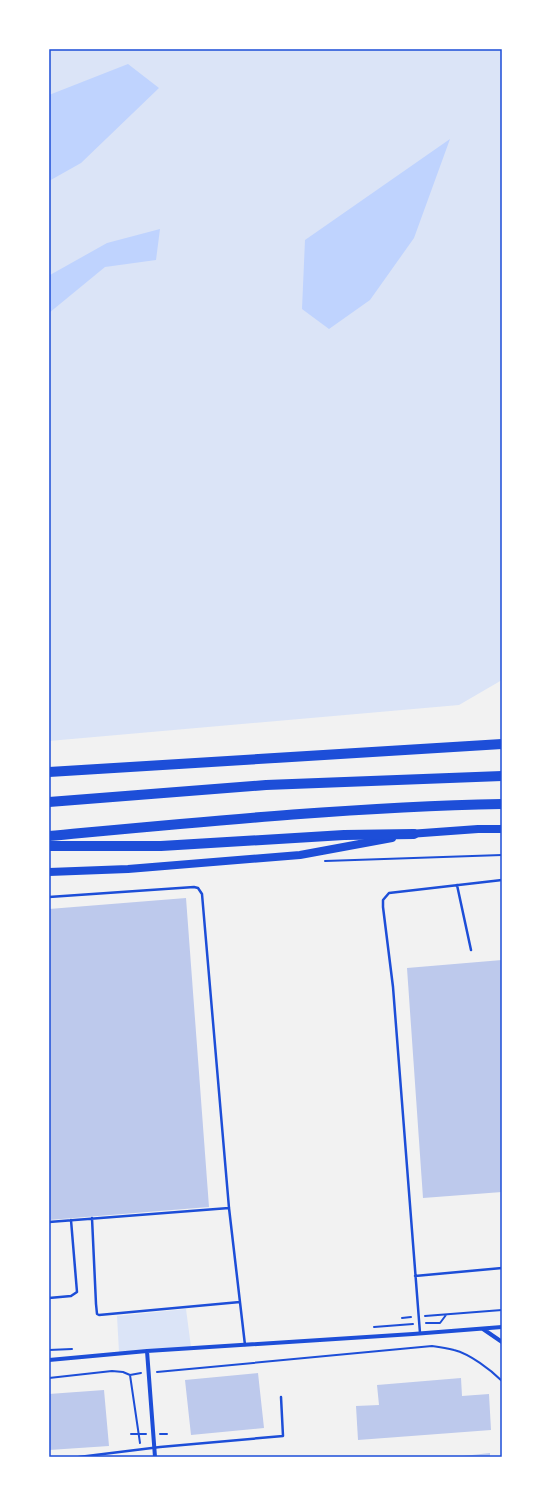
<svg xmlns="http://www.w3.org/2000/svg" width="551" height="1506" font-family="Cabin,sans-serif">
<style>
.green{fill:#dbe4f7}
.water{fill:#bfd3fe}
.building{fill:#bdc9ec}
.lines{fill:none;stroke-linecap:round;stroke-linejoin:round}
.path{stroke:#1d4ed8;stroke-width:2}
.service{stroke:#1d4ed8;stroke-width:2.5}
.minor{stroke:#1d4ed8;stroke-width:4}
.primary{stroke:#1d4ed8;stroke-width:8}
.motorway{stroke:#1d4ed8;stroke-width:10}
.neatline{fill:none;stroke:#1d4ed8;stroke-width:1.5}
</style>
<rect width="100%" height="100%" fill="#f2f2f2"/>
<path class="green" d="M 49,49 L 502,49 L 502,680 L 459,705 L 49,741 Z
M 186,1309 L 191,1347 L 119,1352 L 117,1316 Z"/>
<path class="water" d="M 128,64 L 159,88 L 81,163 L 49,181 L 49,95 Z
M 450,139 L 414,238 L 370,300 L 329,329 L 302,309 L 305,240 Z
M 160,229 L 156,260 L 105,267 L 49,313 L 49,276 L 50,275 L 107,243 Z"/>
<path class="building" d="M 186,898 L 209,1207 L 49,1220 L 49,909 Z
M 502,960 L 502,1192 L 423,1198 L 407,968 Z
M 258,1373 L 264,1428 L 191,1435 L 185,1380 Z
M 461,1378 L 462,1396 L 489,1394 L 491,1430 L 358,1440 L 356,1406 L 379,1405 L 377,1385 Z
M 104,1390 L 109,1446 L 49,1450 L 49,1394 Z
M 490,1453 L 490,1457 L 463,1457 L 463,1456 Z"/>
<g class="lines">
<path class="path" d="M 325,861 L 502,855
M 425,1316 L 502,1310
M 402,1318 L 411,1317
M 426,1323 L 440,1323 L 446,1315
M 374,1327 L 413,1324
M 49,1350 L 72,1349
M 157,1372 L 432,1346 C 440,1347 447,1348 454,1350 C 470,1354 491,1370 502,1381
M 49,1378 L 112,1371 L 123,1372 L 130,1375
M 131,1434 L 146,1434
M 160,1434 L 167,1434
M 140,1443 L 130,1375 L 141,1373"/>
<path class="service" d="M 457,885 L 471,950
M 49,897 L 194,887 L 198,888 L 202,894 L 229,1208 L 245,1345
M 92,1218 L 96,1304 L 97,1314 L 99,1315 L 240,1302
M 49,1222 L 229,1208
M 415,1276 L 502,1268
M 49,1298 L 71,1296 L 77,1292 L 71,1220
M 420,1333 L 393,987 L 383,907 L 383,900 L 389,893 L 502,880
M 79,1457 L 160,1447 L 283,1436 L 281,1397"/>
<path class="minor" d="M 483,1329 L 502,1342
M 147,1351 L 155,1457
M 49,1360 L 147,1351 L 413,1334 L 502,1327"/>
<path class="primary" d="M 409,834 L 478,829 L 502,829
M 49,872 L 128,869 L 300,855 L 392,838"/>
<path class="motorway" d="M 49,772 L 502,744
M 49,802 L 266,785 L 502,776
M 49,836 C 200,822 351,807 502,804
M 49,846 L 161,846 L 344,835 L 414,834"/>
</g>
<rect width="551" height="1506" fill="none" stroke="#ffffff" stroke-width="100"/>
<rect x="50" y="50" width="451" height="1406" class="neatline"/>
</svg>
